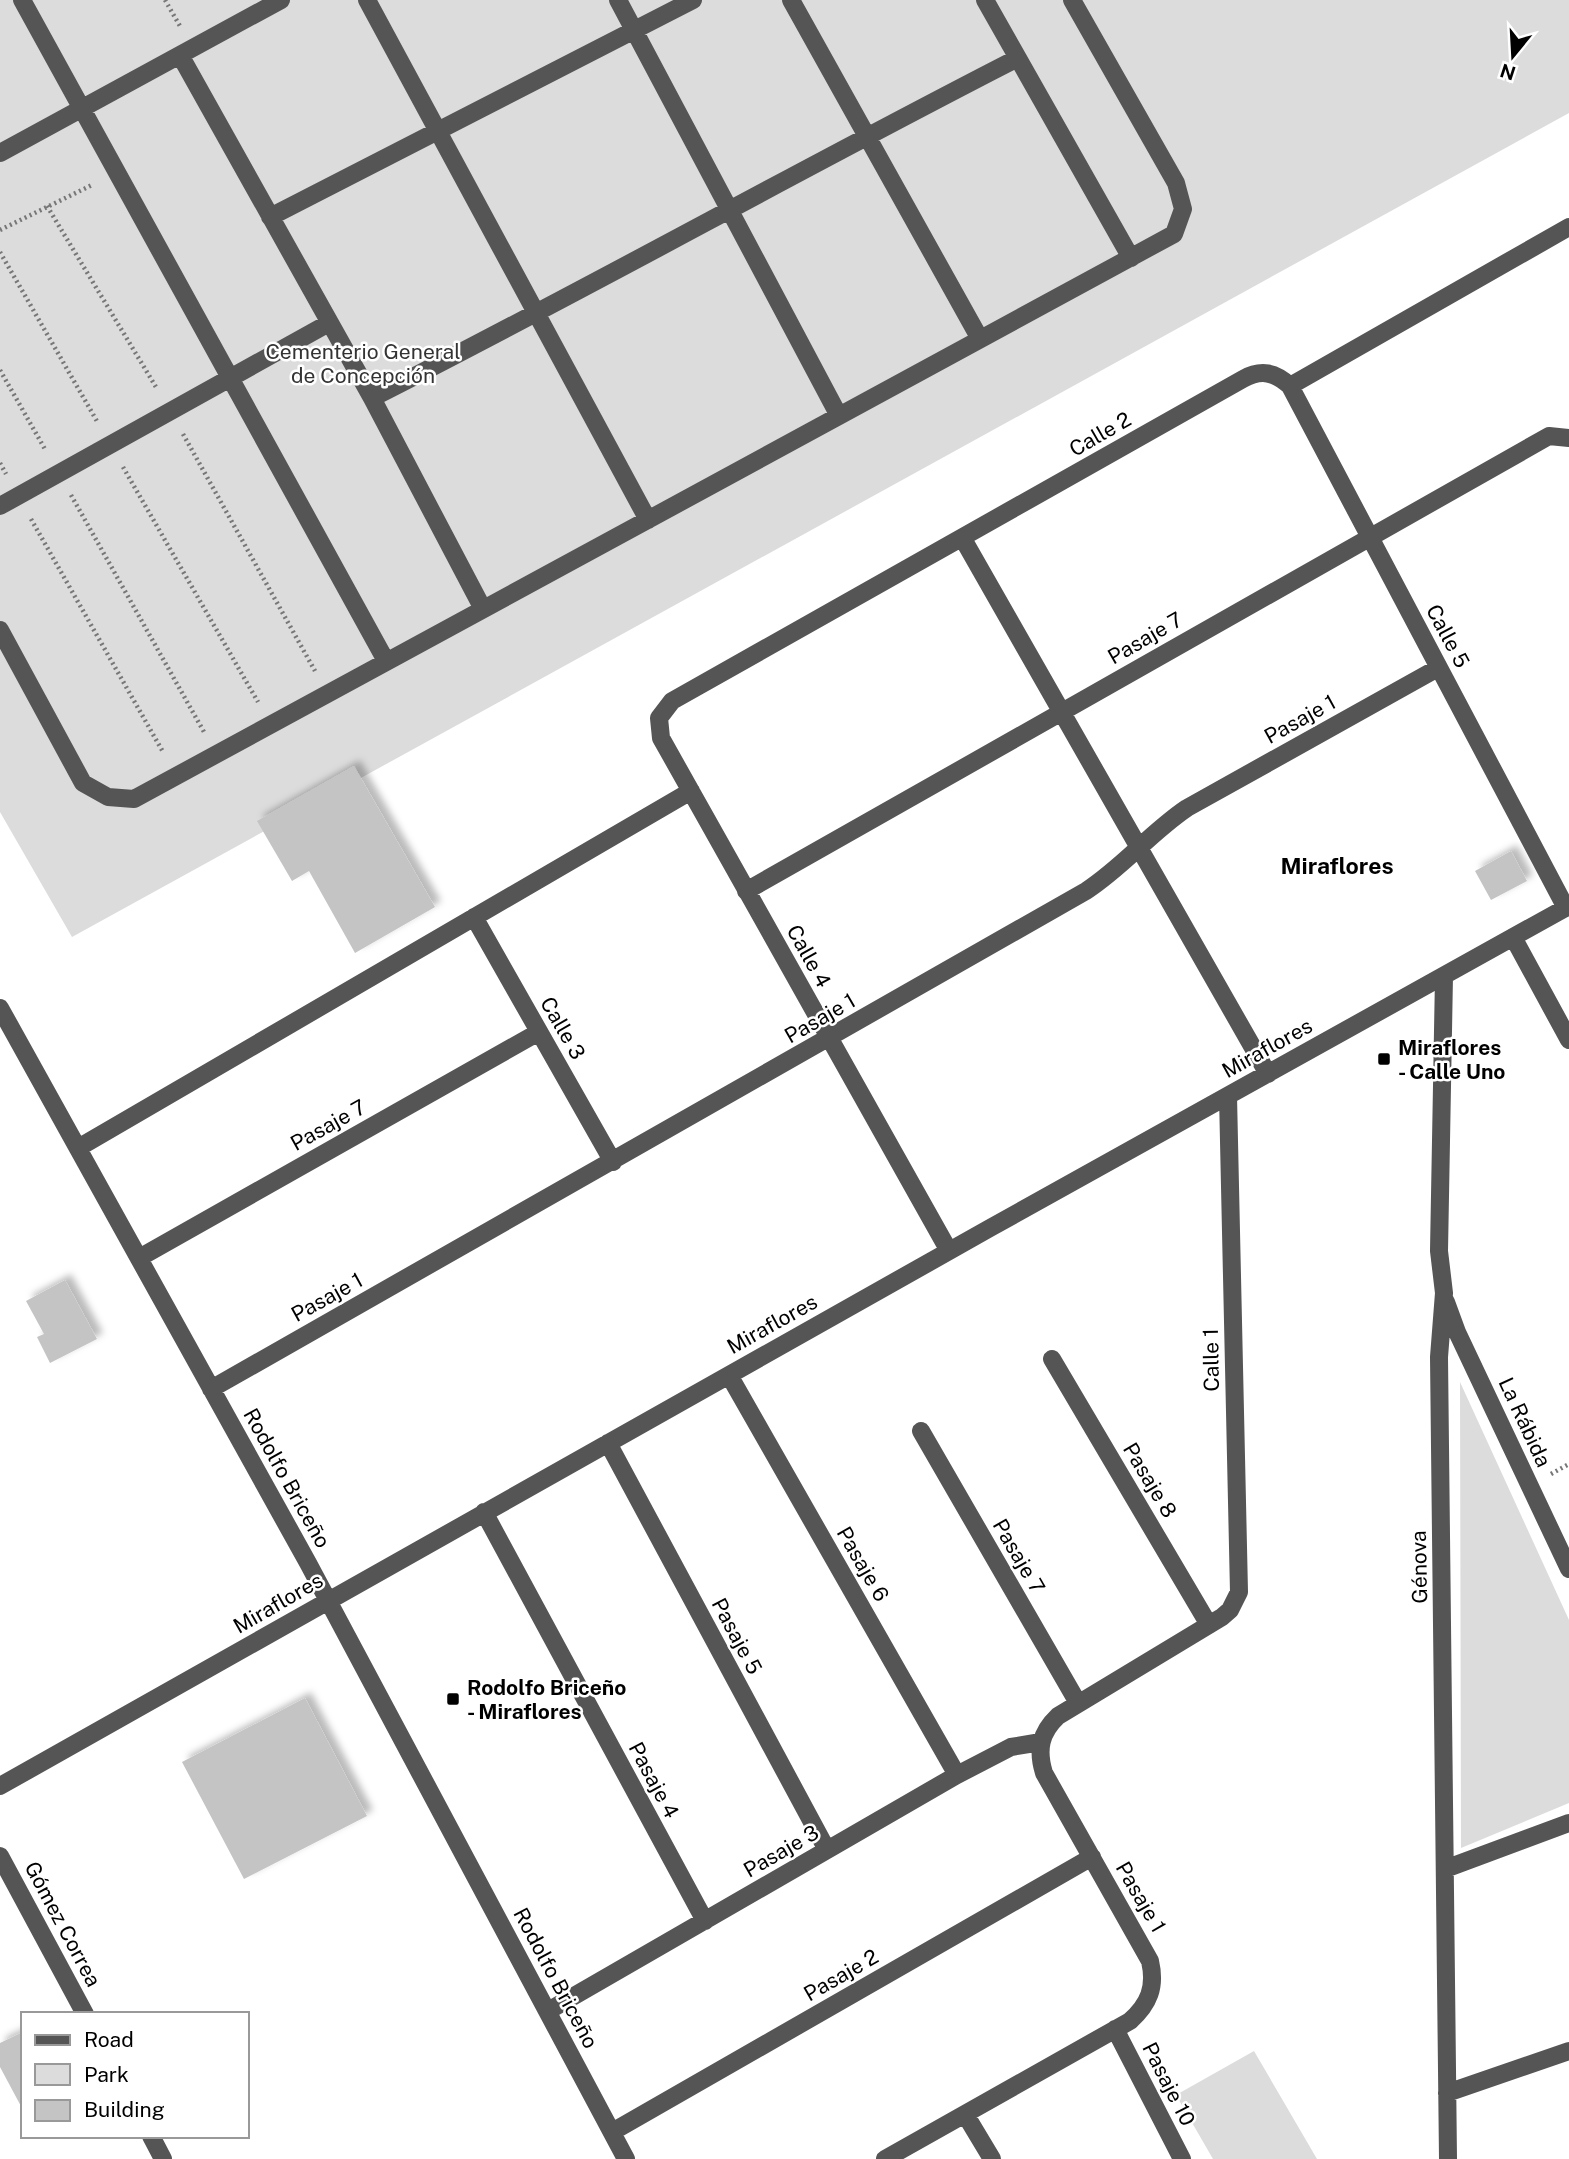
<svg xmlns="http://www.w3.org/2000/svg" width="1569" height="2159" font-family="'Public Sans',sans-serif">
<style>
.green{fill:#dcdcdc}
.building{fill:#c4c4c4;filter:url(#shadow)}
.lines{fill:none;stroke-linecap:round;stroke-linejoin:round}
.path{stroke:#777;stroke-width:4.5;stroke-dasharray:2 3.5;stroke-linecap:butt}
.minor{stroke:#555;stroke-width:18}
.poi-dot{fill:#000;stroke:#fff;stroke-width:2.5}
.labels{text-anchor:middle;dominant-baseline:central;stroke-width:5;stroke-linejoin:round;paint-order:stroke}
.park-label{font-size:21px;fill:#333;stroke:#fff}
.street-label{font-size:21px;fill:#000;stroke:#fff}
.poi-label{font-size:21px;font-weight:bold;fill:#000;stroke:#fff;text-anchor:start}
.neighbourhood-label{font-size:23px;font-weight:bold;fill:#000;stroke:#fff}
</style>
<defs>
<filter id="shadow"><feDropShadow dx="6" dy="-6" stdDeviation="3.5" flood-color="#0004"/></filter>
</defs>
<rect width="100%" height="100%" fill="#fff"/>
<path class="green" d="M 0,0 L 1569,0 L 1569,113 L 72,937 L 0,812 Z
M 1460,1382 L 1569,1620 L 1569,1803 L 1461,1848 Z
M 1254,2051 L 1317,2159 L 1213,2159 L 1176,2095 Z"/>
<path class="building" d="M 354,766 L 435,907 L 355,953 L 309,871 L 292,881 L 257,821 Z
M 1511,851 L 1527,881 L 1491,900 L 1475,871 Z
M 65,1280 L 97,1339 L 50,1363 L 37,1337 L 44,1334 L 26,1301 Z
M 305,1698 L 367,1816 L 244,1879 L 182,1762 Z
M 23,2032 L 23,2110 L 0,2067 L 0,2043 Z"/>
<g class="lines">
<path class="path" d="M 165,0 L 180,26
M 47,206 L 156,387
M 0,230 L 92,185
M 0,252 L 98,423
M 0,370 L 46,451
M 183,434 L 315,671
M 0,463 L 6,474
M 123,467 L 258,702
M 71,495 L 204,732
M 31,519 L 163,752
M 1551,1474 L 1569,1464"/>
<path class="minor" d="M 22,0 L 386,661
M 367,0 L 648,520
M 618,0 L 839,416
M 791,0 L 980,339
M 985,0 L 1131,258
M 180,55 L 372,398 L 483,609
M 0,153 L 281,0
M 270,217 L 693,0
M 1290,386 L 1569,227
M 372,398 C 589,288 801,169 1018,58
M 0,506 L 329,323
M 963,539 L 1268,1074
M 0,630 L 83,783 L 108,797 L 134,799 L 1174,234 L 1183,209 L 1176,183 L 1072,0
M 746,891 L 1549,436 L 1569,438
M 474,917 L 613,1162
M 1513,937 L 1569,1040
M 1444,976 L 1439,1251 L 1444,1293 L 1439,1357 L 1448,2159
M 0,1008 L 308,1563 L 626,2159
M 78,1148 L 691,791
M 949,1251 L 661,738 L 659,718 L 672,701 L 1243,379 C 1261,369 1275,372 1290,386 L 1566,908
M 139,1258 L 539,1032
M 1446,1302 L 1457,1332 L 1569,1569
M 1052,1359 L 1209,1625
M 729,1375 L 957,1775
M 211,1389 L 1086,891 C 1123,867 1150,833 1187,808 L 1438,668
M 921,1431 L 1078,1703
M 608,1443 L 827,1850
M 484,1512 L 705,1921
M 0,1786 L 990,1228 L 1569,906
M 0,1856 L 85,2014
M 1445,1869 L 1569,1823
M 548,2011 L 957,1775 L 1011,1747 L 1041,1742
M 1115,2029 L 1182,2159
M 1447,2093 L 1569,2051
M 965,2114 L 992,2159
M 612,2132 L 1092,1857
M 151,2136 L 163,2159
M 885,2159 L 1130,2021 C 1149,2004 1156,1987 1150,1961 L 1044,1773 C 1037,1750 1040,1733 1058,1716 L 1222,1617 L 1230,1610 L 1239,1592 L 1228,1096"/>
</g>
<g class="poi-dot">
<rect x="1377" y="1052" width="14" height="14" rx="3.5"/>
<rect x="446" y="1692" width="14" height="14" rx="3.5"/>
</g>
<g class="labels">
<g class="park-label">
<text x="363" y="351">Cementerio General<tspan x="363" dy="24">de Concepción</tspan></text>
</g>
<g class="street-label">
<text transform="translate(1100 434) rotate(-30)">Calle 2</text>
<text transform="translate(1448 636) rotate(62)">Calle 5</text>
<text transform="translate(1145 638) rotate(-30)">Pasaje 7</text>
<text transform="translate(1300 719) rotate(-29)">Pasaje 1</text>
<text transform="translate(809 956) rotate(61)">Calle 4</text>
<text transform="translate(820 1018) rotate(-30)">Pasaje 1</text>
<text transform="translate(563 1028) rotate(60)">Calle 3</text>
<text transform="translate(1267 1048) rotate(-29)">Miraflores</text>
<text transform="translate(328 1125) rotate(-29)">Pasaje 7</text>
<text transform="translate(327 1297) rotate(-29)">Pasaje 1</text>
<text transform="translate(772 1324) rotate(-29)">Miraflores</text>
<text transform="translate(1211 1360) rotate(-91)">Calle 1</text>
<text transform="translate(1525 1422) rotate(65)">La Rábida</text>
<text transform="translate(287 1478) rotate(61)">Rodolfo Briceño</text>
<text transform="translate(1150 1480) rotate(59)">Pasaje 8</text>
<text transform="translate(1019 1556) rotate(60)">Pasaje 7</text>
<text transform="translate(863 1564) rotate(60)">Pasaje 6</text>
<text transform="translate(1419 1567) rotate(-91)">Génova</text>
<text transform="translate(278 1603) rotate(-30)">Miraflores</text>
<text transform="translate(737 1636) rotate(62)">Pasaje 5</text>
<text transform="translate(654 1780) rotate(62)">Pasaje 4</text>
<text transform="translate(781 1851) rotate(-30)">Pasaje 3</text>
<text transform="translate(1141 1897) rotate(60)">Pasaje 1</text>
<text transform="translate(63 1924) rotate(62)">Gómez Correa</text>
<text transform="translate(841 1975) rotate(-30)">Pasaje 2</text>
<text transform="translate(556 1978) rotate(62)">Rodolfo Briceño</text>
<text transform="translate(1169 2084) rotate(63)">Pasaje 10</text>
</g>
<g class="poi-label">
<text x="1398" y="1047">Miraflores<tspan x="1398" dy="24">- Calle Uno</tspan></text>
<text x="467" y="1687">Rodolfo Briceño<tspan x="467" dy="24">- Miraflores</tspan></text>
</g>
<g class="neighbourhood-label">
<text x="1337" y="865">Miraflores</text>
</g>
</g>
<rect x="21" y="2012" width="228" height="126" fill="#ffffff" stroke="#999999" stroke-width="2"/>
<rect x="35" y="2035" width="35" height="10" fill="#555555" stroke="#999999" stroke-width="2"/>
<text x="84" y="2047" font-size="21" fill="#000000">Road</text>
<rect x="35" y="2064" width="35" height="21" fill="#dcdcdc" stroke="#999999" stroke-width="2"/>
<text x="84" y="2082" font-size="21" fill="#000000">Park</text>
<rect x="35" y="2100" width="35" height="21" fill="#c4c4c4" stroke="#999999" stroke-width="2"/>
<text x="84" y="2117" font-size="21" fill="#000000">Building</text>
<g transform="translate(1513 56) rotate(198)" stroke="#ffffff" stroke-width="5" paint-order="stroke">
<path d="M0-5L12 26L0 18L-12 26Z" fill="#000000"/>
<text y="-10" font-size="19" font-weight="bold" text-anchor="middle" fill="#000000">N</text>
</g>
</svg>
